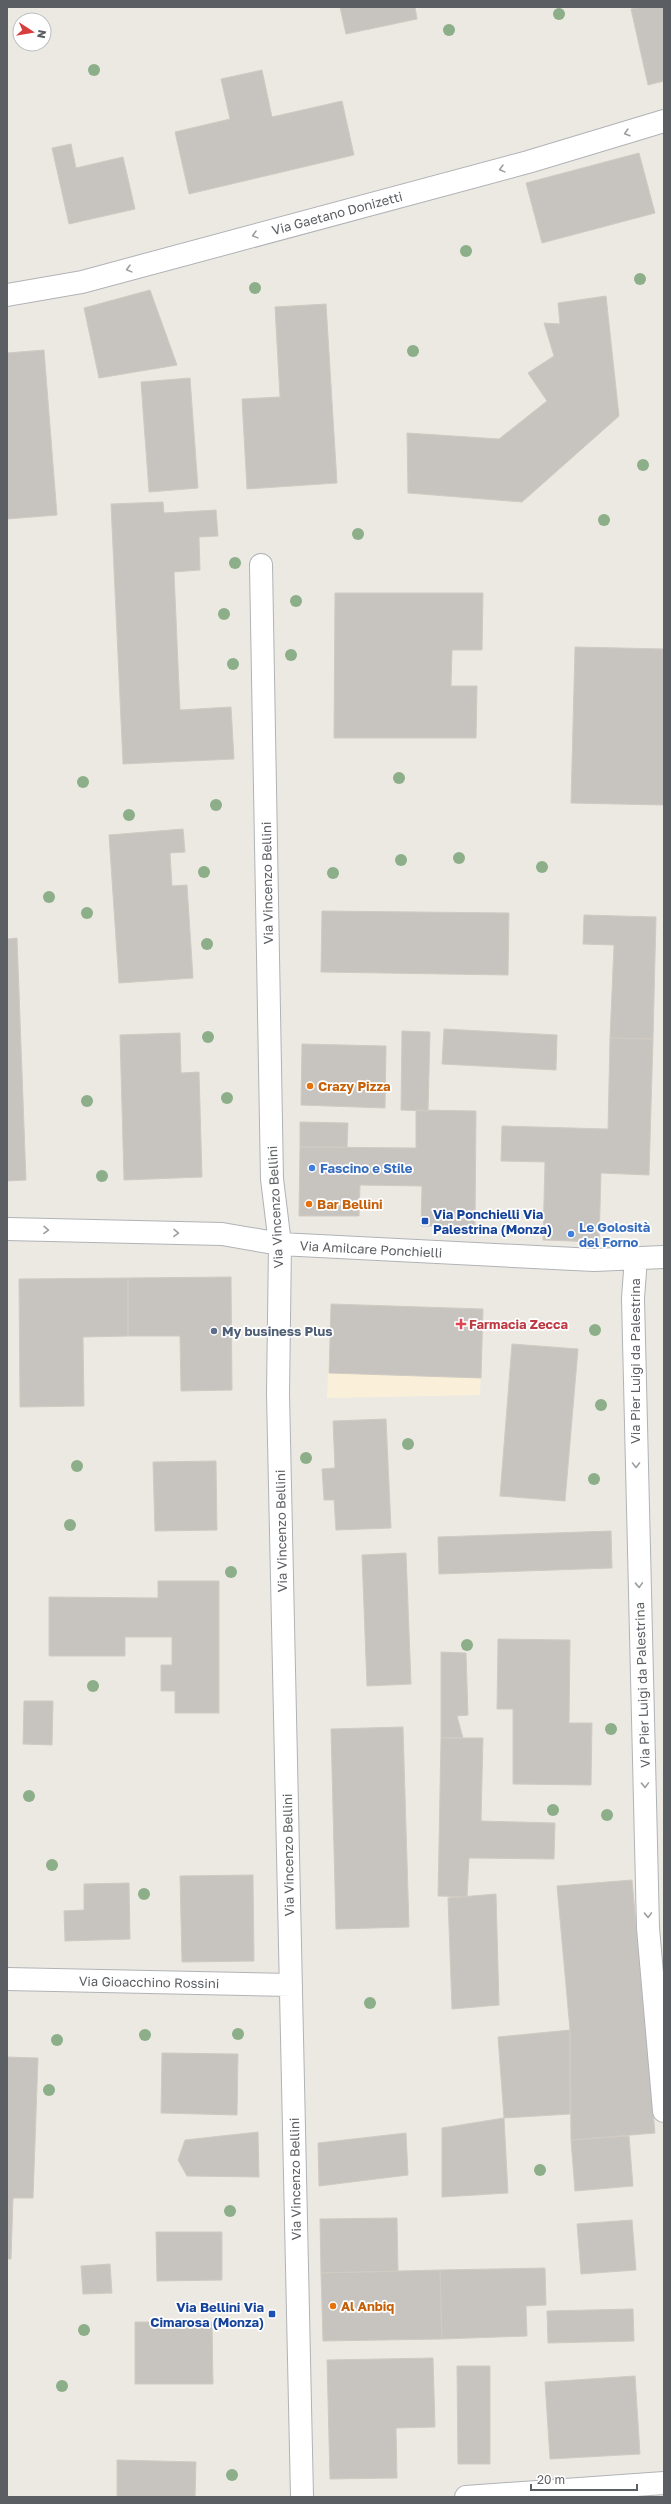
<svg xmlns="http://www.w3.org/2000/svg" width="671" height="2504" font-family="'Golos Text',sans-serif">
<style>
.commercial{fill:#faf0da}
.building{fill:#c7c4c0;stroke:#d0cac2}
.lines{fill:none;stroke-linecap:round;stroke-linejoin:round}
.minor-casing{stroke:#b0b3b6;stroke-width:24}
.minor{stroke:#fff;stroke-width:22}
.tree{fill:#8cae88}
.oneway{stroke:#9d9ea1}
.food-dot{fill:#e8710a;stroke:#fff;stroke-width:1.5}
.shop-dot{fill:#3f7fe0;stroke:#fff;stroke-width:1.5}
.transit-dot{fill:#1a4fb4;stroke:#fff;stroke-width:1.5}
.health-dot{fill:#e0444e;stroke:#fff;stroke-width:1.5}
.service-dot{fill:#5c6f8a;stroke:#fff;stroke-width:1.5}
.labels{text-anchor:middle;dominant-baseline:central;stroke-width:3.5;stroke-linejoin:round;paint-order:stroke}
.street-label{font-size:13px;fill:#5b5e62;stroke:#fff}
.food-label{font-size:13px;font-weight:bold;fill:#c56008;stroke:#fff;text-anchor:start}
.shop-label{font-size:13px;font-weight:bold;fill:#366cbe;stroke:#fff;text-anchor:start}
.transit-label{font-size:13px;font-weight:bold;fill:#164399;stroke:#fff;text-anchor:start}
.health-label{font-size:13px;font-weight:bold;fill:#be3a42;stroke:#fff;text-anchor:start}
.service-label{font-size:13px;font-weight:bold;fill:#4e5e75;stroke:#fff;text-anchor:start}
</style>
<rect width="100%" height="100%" fill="#ece9e3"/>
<path class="commercial" d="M 331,1304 L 483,1309 L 480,1395 L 327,1398 Z"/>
<path class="building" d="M 340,7 L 415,7 L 417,19 L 346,34 Z
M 641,7 L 664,7 L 664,81 L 648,85 L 631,9 Z
M 262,70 L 272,117 L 342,101 L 354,155 L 189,194 L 175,132 L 230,119 L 221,79 Z
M 71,144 L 76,168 L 123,157 L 135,209 L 69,224 L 52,148 Z
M 639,153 L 655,213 L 542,243 L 526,183 Z
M 150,290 L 177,365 L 99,378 L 84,308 Z
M 606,296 L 619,416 L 522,502 L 408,493 L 407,433 L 499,439 L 547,401 L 528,373 L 554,356 L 544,323 L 560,324 L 558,303 Z
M 326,304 L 337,483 L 247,489 L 242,399 L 280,397 L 275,307 Z
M 44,350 L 57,515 L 7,519 L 7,353 Z
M 190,378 L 198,488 L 149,492 L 141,382 Z
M 163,502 L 164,513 L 216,510 L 218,536 L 199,537 L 200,570 L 174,572 L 180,710 L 231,707 L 234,759 L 123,764 L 111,504 Z
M 335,593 L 483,593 L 482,650 L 452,650 L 451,686 L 477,686 L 476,738 L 334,738 Z
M 575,647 L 664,649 L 664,805 L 571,803 Z
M 183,829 L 185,852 L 170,853 L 172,886 L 187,885 L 193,978 L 119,983 L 109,835 Z
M 322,911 L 509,913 L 508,975 L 321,972 Z
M 584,915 L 656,917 L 653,1039 L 610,1038 L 614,945 L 583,944 Z
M 17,938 L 26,1180 L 7,1181 L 7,939 Z
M 444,1029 L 557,1035 L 556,1070 L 442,1064 Z
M 402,1031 L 430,1032 L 428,1111 L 401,1110 Z
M 180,1033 L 181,1073 L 199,1072 L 202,1177 L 124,1180 L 120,1035 Z
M 610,1038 L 653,1039 L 649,1175 L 601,1173 L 599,1242 L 543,1240 L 545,1162 L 501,1161 L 502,1126 L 608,1129 Z
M 302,1044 L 386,1046 L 385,1108 L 301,1105 Z
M 416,1110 L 476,1111 L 475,1226 L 421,1226 L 422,1186 L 360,1185 L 359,1216 L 299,1216 L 300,1147 L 416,1148 Z
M 300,1122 L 348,1123 L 347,1147 L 300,1147 Z
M 231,1277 L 232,1390 L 181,1391 L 180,1336 L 128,1336 L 128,1278 Z
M 128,1278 L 128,1336 L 83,1337 L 84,1406 L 20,1407 L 19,1279 Z
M 331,1304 L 483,1309 L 481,1378 L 329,1373 Z
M 512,1344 L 578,1349 L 565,1501 L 500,1496 Z
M 386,1419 L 391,1528 L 336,1530 L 334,1500 L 324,1500 L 322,1469 L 335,1468 L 333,1421 Z
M 216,1461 L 217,1530 L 155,1531 L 153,1462 Z
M 611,1531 L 612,1568 L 439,1574 L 438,1537 Z
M 406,1553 L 411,1684 L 367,1686 L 362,1555 Z
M 158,1581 L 219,1581 L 219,1713 L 175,1713 L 175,1691 L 161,1691 L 161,1665 L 172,1665 L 172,1637 L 125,1637 L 125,1656 L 49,1656 L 49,1597 L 158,1598 Z
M 498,1639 L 570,1640 L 569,1723 L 592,1723 L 591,1785 L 513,1784 L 513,1709 L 497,1709 Z
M 441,1652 L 466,1653 L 468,1715 L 457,1716 L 463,1738 L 441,1738 Z
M 24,1701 L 53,1701 L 52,1745 L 23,1744 Z
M 403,1727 L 409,1927 L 336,1929 L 331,1729 Z
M 441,1738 L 483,1738 L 481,1821 L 555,1823 L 554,1859 L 469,1858 L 467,1897 L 438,1896 Z
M 253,1875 L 254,1961 L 182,1962 L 180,1876 Z
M 632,1880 L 655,2133 L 571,2140 L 570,2030 L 557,1886 Z
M 129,1883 L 130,1939 L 65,1941 L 64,1911 L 84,1910 L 84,1884 Z
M 496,1894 L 499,2005 L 452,2009 L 448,1898 Z
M 570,2030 L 570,2114 L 504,2118 L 498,2037 Z
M 162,2053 L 238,2054 L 237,2115 L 161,2113 Z
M 7,2057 L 38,2058 L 33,2198 L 13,2198 L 11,2259 L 7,2259 Z
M 504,2118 L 508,2193 L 442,2197 L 442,2128 Z
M 258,2132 L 259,2177 L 187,2176 L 178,2160 L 185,2140 Z
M 406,2133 L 408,2175 L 319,2186 L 318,2143 Z
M 629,2136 L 633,2186 L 575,2191 L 571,2140 Z
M 397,2218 L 398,2271 L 321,2273 L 320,2219 Z
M 632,2220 L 636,2270 L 581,2274 L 577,2224 Z
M 156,2232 L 222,2232 L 222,2280 L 157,2281 Z
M 110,2264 L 112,2293 L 83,2294 L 81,2266 Z
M 545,2268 L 546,2305 L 526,2306 L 527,2336 L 442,2339 L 440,2270 Z
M 440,2270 L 442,2339 L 323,2341 L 321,2273 Z
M 633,2309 L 634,2341 L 548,2343 L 547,2311 Z
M 135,2322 L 212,2322 L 213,2384 L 135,2384 Z
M 433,2358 L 435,2427 L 396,2428 L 397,2478 L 330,2479 L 327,2360 Z
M 457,2366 L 490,2366 L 490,2464 L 458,2464 Z
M 635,2376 L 640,2454 L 550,2459 L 545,2382 Z
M 117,2460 L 196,2462 L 195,2497 L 117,2497 Z"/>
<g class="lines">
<g class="minor-casing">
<path id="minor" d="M 7,295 L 82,282 L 528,162 L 664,121
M 261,565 L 272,1179 L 280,1244 L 278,1394 L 302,2497
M 7,1229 L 222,1234 L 280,1244 L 594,1260 L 664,1257
M 636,1258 L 633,1298 L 648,1928 L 664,2111
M 7,1979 L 291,1985
M 466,2497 L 664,2483"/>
</g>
<use href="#minor" class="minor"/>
</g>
<g class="tree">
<circle cx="559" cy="14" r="6"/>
<circle cx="449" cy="30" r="6"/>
<circle cx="94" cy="70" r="6"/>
<circle cx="466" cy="251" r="6"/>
<circle cx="640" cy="279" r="6"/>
<circle cx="255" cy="288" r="6"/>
<circle cx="413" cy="351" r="6"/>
<circle cx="643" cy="465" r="6"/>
<circle cx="604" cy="520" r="6"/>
<circle cx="358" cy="534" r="6"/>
<circle cx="235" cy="563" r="6"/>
<circle cx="296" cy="601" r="6"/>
<circle cx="224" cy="614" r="6"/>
<circle cx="291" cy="655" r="6"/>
<circle cx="233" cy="664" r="6"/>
<circle cx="399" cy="778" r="6"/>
<circle cx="83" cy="782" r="6"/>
<circle cx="216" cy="805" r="6"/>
<circle cx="129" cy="815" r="6"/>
<circle cx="459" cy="858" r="6"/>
<circle cx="401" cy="860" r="6"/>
<circle cx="542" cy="867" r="6"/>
<circle cx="204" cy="872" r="6"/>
<circle cx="333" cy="873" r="6"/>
<circle cx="49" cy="897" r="6"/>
<circle cx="87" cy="913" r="6"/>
<circle cx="207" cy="944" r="6"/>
<circle cx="208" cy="1037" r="6"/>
<circle cx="227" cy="1098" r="6"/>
<circle cx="87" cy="1101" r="6"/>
<circle cx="102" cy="1176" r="6"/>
<circle cx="595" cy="1330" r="6"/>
<circle cx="601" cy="1405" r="6"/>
<circle cx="408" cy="1444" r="6"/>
<circle cx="306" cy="1458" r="6"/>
<circle cx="77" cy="1466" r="6"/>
<circle cx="594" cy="1479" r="6"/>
<circle cx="70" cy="1525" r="6"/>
<circle cx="231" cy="1572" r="6"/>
<circle cx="467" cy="1645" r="6"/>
<circle cx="93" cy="1686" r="6"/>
<circle cx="611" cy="1729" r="6"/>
<circle cx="29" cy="1796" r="6"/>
<circle cx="553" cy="1810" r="6"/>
<circle cx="607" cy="1815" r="6"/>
<circle cx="52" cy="1865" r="6"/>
<circle cx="144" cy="1894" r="6"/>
<circle cx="370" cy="2003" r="6"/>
<circle cx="238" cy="2034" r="6"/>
<circle cx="145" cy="2035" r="6"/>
<circle cx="57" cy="2040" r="6"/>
<circle cx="49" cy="2090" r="6"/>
<circle cx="540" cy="2170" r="6"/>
<circle cx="230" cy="2211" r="6"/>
<circle cx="84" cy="2330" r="6"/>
<circle cx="62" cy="2386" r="6"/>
<circle cx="232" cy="2475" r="6"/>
</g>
<defs><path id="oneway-chevron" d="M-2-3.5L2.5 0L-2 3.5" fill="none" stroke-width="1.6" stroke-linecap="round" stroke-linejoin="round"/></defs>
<g class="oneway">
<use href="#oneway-chevron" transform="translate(627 133) rotate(163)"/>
<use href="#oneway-chevron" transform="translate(502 169) rotate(165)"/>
<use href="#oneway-chevron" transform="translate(255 235) rotate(165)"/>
<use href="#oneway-chevron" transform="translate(129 269) rotate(165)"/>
<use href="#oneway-chevron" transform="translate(46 1230) rotate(1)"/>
<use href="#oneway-chevron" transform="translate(176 1233) rotate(1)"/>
<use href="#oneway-chevron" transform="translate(636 1465) rotate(89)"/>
<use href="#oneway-chevron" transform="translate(639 1585) rotate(88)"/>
<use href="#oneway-chevron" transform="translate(645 1785) rotate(88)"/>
<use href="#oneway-chevron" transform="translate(648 1915) rotate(88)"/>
</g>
<g class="food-dot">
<circle cx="310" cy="1086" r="4"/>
<circle cx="309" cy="1204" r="4"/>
<circle cx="333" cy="2306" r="4"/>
</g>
<g class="shop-dot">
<circle cx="312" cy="1168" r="4"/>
<circle cx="571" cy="1234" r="4"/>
</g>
<g class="transit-dot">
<rect x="421" y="1217" width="8" height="8" rx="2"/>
<rect x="268" y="2310" width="8" height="8" rx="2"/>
</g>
<path class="health-dot" d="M459 1318h4v4h4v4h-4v4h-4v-4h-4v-4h4z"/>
<circle class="service-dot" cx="214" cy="1331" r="4"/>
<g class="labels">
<g class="street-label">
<text transform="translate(337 213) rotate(-15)">Via Gaetano Donizetti</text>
<text transform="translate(267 883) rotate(-91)">Via Vincenzo Bellini</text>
<text transform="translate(275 1207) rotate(-93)">Via Vincenzo Bellini</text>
<text transform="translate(371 1249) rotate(3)">Via Amilcare Ponchielli</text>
<text transform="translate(635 1361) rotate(-90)">Via Pier Luigi da Palestrina</text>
<text transform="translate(281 1531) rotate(-91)">Via Vincenzo Bellini</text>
<text transform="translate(642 1685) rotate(-92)">Via Pier Luigi da Palestrina</text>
<text transform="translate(288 1855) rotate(-91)">Via Vincenzo Bellini</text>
<text transform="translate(149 1982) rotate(1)">Via Gioacchino Rossini</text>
<text transform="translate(295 2179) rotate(-91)">Via Vincenzo Bellini</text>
</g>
<g class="food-label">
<text x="318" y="1086">Crazy Pizza</text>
<text x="317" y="1204">Bar Bellini</text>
<text x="341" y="2306">Al Anbiq</text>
</g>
<g class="shop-label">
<text x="320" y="1168">Fascino e Stile</text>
<text x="579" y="1227">Le Golosità<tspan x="579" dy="15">del Forno</tspan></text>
</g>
<g class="transit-label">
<text x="433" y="1214">Via Ponchielli Via<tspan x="433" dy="15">Palestrina (Monza)</tspan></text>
<text x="264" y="2307" text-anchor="end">Via Bellini Via<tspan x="264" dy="15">Cimarosa (Monza)</tspan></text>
</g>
<g class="health-label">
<text x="469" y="1324">Farmacia Zecca</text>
</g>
<g class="service-label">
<text x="222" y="1331">My business Plus</text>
</g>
</g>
<rect width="671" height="2504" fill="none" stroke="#5b5e62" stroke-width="16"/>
<g transform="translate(32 32) rotate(102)"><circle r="19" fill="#ffffff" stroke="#bdbfc0"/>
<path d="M0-3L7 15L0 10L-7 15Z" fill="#d63f3e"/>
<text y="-6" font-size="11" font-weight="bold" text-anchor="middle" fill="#5b5e62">N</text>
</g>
<path d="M531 2484v6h106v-6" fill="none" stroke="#5b5e62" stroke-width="2"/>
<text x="537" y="2484" font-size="12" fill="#5b5e62" stroke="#ffffff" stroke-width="3" paint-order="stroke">20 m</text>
</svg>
